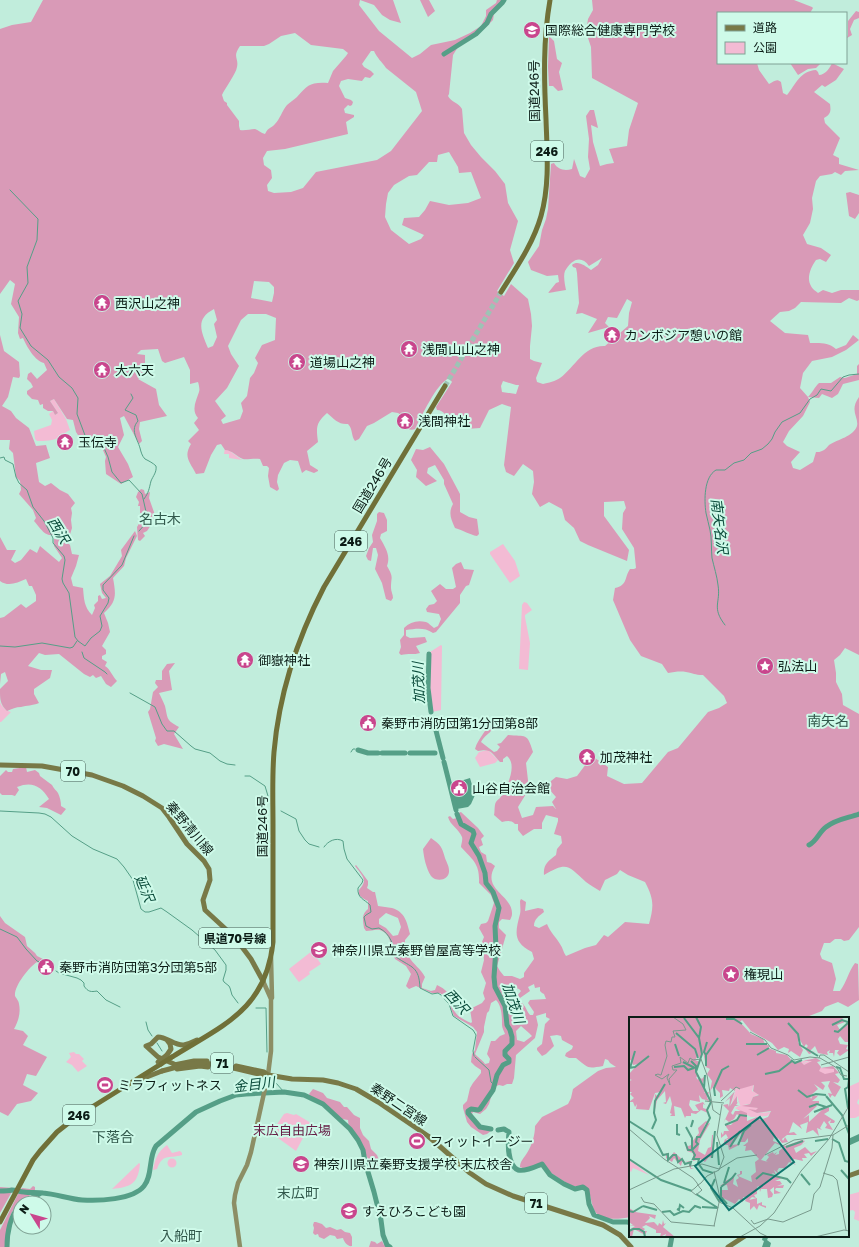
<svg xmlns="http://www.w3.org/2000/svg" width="859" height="1247" font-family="'Golos Text','Noto Sans JP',sans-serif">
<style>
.green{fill:#f3bbd4}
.forest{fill:#d99ab7;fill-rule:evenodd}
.water{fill:#559f87}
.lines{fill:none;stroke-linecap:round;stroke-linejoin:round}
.stream{stroke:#559f87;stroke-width:1}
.river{stroke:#559f87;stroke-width:5}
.trunk-tunnel{stroke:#9dc3b5;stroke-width:5;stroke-dasharray:5 2.5;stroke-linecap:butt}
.secondary{stroke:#8c8e65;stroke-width:4.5}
.primary{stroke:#787947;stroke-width:5}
.trunk{stroke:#707038;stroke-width:5}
.primary-bridge{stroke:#787947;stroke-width:5}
.trunk-bridge{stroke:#707038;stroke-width:5}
.labels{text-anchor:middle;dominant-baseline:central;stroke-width:4;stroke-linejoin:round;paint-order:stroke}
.shield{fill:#cefae9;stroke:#465f56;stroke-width:1}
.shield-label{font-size:12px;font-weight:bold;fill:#0c1d17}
.poi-label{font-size:13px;fill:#0c1d17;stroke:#cefae9;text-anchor:start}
.street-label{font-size:13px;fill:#0c1d17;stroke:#cefae9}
.park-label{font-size:13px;fill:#651c45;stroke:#cefae9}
.neighbourhood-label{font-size:14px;fill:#32594c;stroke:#cefae9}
.water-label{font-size:14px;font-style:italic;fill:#0b4c3b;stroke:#cefae9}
.inset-river{fill:none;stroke:#559f87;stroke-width:2}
.inset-road{fill:none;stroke:#799a8d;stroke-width:1}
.view{fill:#0f766e;fill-opacity:0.15;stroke:#0f766e;stroke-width:2}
.inset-edge{fill:none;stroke:#0c1d17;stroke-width:2}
</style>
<rect width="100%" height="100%" fill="#c1eddc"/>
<path class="green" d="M 54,399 L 66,419 L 70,430 C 66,432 63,434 60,437 C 54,441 44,441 37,441 L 35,439 L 34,431 L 51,425 L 52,420 L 49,414 L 53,411 L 55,415 L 58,413 L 50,401 Z
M 225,448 L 230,451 L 242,460 L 229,458 L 229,454 L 224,454 Z
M 503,544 L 515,561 L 520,576 L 510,583 L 490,554 L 490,552 Z
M 524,602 L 527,603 L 532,610 L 525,615 L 525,617 L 530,643 L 528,670 L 519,669 L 522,605 Z
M 441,645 L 442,646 L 441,710 L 432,712 L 429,690 L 430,652 Z
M 0,702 C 2,707 6,711 11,712 L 1,722 L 0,722 Z
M 488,750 L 498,760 L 495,763 L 480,767 L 475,758 L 479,752 Z
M 312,951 L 321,964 L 309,972 L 310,974 L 299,982 L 298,981 L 289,969 Z
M 74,1052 L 76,1054 L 79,1054 L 84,1059 L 82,1061 L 87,1066 L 78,1072 L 72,1065 L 66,1062 L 71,1057 L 69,1053 Z
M 859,1082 L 859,1099 L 858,1100 L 857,1103 L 859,1105 L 859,1116 L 855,1118 L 849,1118 L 848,1087 Z
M 287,1113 L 294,1115 L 296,1114 L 311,1123 L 296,1151 L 271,1133 L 284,1114 Z
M 167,1145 L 172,1153 L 180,1151 L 182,1153 L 182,1155 C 168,1159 163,1153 157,1169 L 153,1170 C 155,1160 157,1152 167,1145 Z
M167.5 1163a4.5 4.5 0 1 1 9 0a4.5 4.5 0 1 1-9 0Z
M 139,1163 L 140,1164 C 138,1184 131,1187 112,1189 Z
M 859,1192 L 859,1221 L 854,1219 L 855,1212 L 853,1210 L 848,1211 L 848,1195 Z"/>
<path class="forest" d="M 43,0 L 393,0 L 401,23 L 390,20 L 382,15 L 374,5 L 360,0 L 359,5 L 379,31 L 412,58 L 420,54 L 431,45 L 455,40 L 470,33 L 481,26 L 486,16 L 486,10 L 496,3 L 497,0 L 506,0 L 494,14 L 493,20 L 485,28 L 458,47 L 453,55 L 449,94 L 448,96 C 451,102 459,103 462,109 L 464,133 L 471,145 L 481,157 L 495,171 L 505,184 L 508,203 L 518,221 L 510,250 L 514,263 L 497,291 L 504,296 L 511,284 L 528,299 L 531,314 L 532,326 L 530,346 L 530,359 L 534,361 L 542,363 L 536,378 L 537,382 L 543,384 C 548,383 556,381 560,378 C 575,367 584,345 605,346 L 628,326 L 629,313 L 632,302 L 627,299 L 617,318 L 608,317 L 605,323 L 609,327 L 588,333 L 597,319 L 582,313 L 576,314 L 579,303 L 577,273 L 576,268 L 573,267 L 572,265 C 578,260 585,266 591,270 L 598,265 L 602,258 L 589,266 C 581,254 571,260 565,271 C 563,276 565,285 566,290 L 548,293 L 556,283 L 559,282 L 558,275 L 547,276 L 531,270 L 528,262 L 539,246 L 542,230 L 546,219 L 548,209 L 551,164 L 554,163 C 558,170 565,171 572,169 L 574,159 L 580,176 L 585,178 L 590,169 L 588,157 L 589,139 L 586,116 L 590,110 L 594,110 L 598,128 L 591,125 L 593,142 L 600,166 L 607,164 L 614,163 L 609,149 L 627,146 L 629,130 L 638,103 L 592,78 L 591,47 L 586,32 L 588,19 L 593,10 L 592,0 L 794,0 L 812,7 L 813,8 L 810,13 L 718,13 L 718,63 L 757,63 L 759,70 L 769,84 C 774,82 776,78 781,82 L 783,93 L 787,95 C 796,84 800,71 816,70 L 818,72 L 819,75 C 825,75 830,68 832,63 L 844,69 L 836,80 L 825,87 L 822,85 L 814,92 L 830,104 C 831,111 831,114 824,118 L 825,123 L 840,138 L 833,155 L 839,158 L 839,164 L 859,170 L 845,171 L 841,175 L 835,172 L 832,174 L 820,176 L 816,181 L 812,198 L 813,209 L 810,223 L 803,235 L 807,244 L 821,248 L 831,255 L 826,262 L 820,259 L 816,260 C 811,267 806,278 811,286 C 812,289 816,291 818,293 L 823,290 L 832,293 L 841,290 L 859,290 L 859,300 L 857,301 L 849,298 L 841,303 L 801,302 L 795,308 L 789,311 L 780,312 L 770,321 L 785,333 L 808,335 L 810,343 C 820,343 828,342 836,349 L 846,345 L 853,335 L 859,340 L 846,350 L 832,357 L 812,361 L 803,373 L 800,388 L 808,397 C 812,393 814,388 819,383 L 831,383 L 840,377 L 845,378 L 857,374 L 857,366 L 859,364 L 859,380 L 843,384 L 838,394 L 832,398 L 822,394 L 819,398 L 808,397 L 810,402 L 803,416 L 789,431 L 783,442 L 787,446 L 800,452 L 791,462 L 793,468 L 800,470 L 813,462 L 816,452 C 819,452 820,452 822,451 C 825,450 827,447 829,445 C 838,439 853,437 857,426 C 859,417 849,411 859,397 L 859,655 L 845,648 L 840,655 L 834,660 L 836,673 L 836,682 L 842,694 L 843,705 L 859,714 L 859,927 L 849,940 L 844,941 L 841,939 L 835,939 L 830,943 L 824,943 L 820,954 L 822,959 L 832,963 L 836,979 L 833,991 L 840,991 C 847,982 848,972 855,963 L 858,964 L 859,1000 L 848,1007 L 838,1002 L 825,1007 L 822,1011 L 804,1018 L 630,1018 L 630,1217 C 620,1219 604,1221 596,1213 C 592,1208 591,1197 589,1192 L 580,1186 L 571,1186 L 542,1167 L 527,1170 L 520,1167 C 520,1161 524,1158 527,1153 C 532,1145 535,1135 535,1126 L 542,1117 L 568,1104 L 571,1098 L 573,1089 L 598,1071 L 606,1068 L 616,1067 L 610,1063 L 608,1060 L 605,1059 L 603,1066 C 586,1069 589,1068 576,1058 L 569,1058 L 565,1056 L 566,1053 L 572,1049 L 573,1046 L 562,1040 L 561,1036 L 557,1035 L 550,1036 L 554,1046 L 546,1054 L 542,1056 L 537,1050 L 537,1048 L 542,1044 L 545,1024 L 550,1019 L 546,1017 L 546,1013 L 536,1016 L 538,1025 L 535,1038 L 516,1055 L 514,1078 L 512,1084 L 507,1084 L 503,1086 L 499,1085 L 494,1087 L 489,1104 L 486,1109 L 480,1114 L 473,1112 L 472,1114 C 478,1125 479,1126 491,1128 L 492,1130 L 487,1134 L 483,1135 L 471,1127 L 467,1122 L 463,1108 L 463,1105 L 467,1101 L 470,1088 L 473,1083 L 481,1073 L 481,1070 L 475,1066 L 471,1062 L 472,1054 L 475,1050 L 477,1032 L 473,1027 L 454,1016 L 447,999 L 440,993 L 432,993 L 416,986 L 409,989 L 406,986 L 411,974 L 406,966 L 395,959 C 391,949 392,934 380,930 C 376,929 370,931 366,931 L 364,928 C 363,920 361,915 368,909 L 368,901 C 349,891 364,890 364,880 C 363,875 358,870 355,866 L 356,865 L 368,881 L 368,885 L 367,888 L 373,892 L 375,892 L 378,906 C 383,907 387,907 392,908 C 405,912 407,922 410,934 L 405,940 L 405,950 L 412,955 L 409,957 C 413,964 421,969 425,977 L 422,984 L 422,988 L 431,991 L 435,990 L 437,985 C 456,994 446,1001 455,1012 C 459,1018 465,1020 471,1023 L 472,1022 L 470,1009 L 482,1003 L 485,999 L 483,993 L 486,983 L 481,972 L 484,960 L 482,942 L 484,937 L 479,928 L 481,924 L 486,923 L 488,921 L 494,903 L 491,895 L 479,883 C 480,864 473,860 461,847 C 461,844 463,840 462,837 C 459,829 450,825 448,817 L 450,816 L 453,819 L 457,818 L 456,814 L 461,812 L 478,828 L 484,836 L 481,839 L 483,845 L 479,847 L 481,852 L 486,855 L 487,862 L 491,863 L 495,866 C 481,890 513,895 512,914 C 512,916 511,918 510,920 L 502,919 L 499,922 L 499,928 L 506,935 L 497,966 L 500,971 L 504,976 L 512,976 L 520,979 L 524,977 L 524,973 L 534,959 L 532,952 C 513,942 515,933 520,914 C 521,910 520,905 520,901 L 521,899 L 526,902 L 525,911 L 538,908 L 543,909 L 544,912 C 539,916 534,919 534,926 L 539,928 L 547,924 C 550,932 556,937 560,944 C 563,948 563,952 566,956 L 585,948 L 596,945 L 604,935 L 608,937 L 625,922 L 649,924 C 654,906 654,899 645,882 L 628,875 L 620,870 L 617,874 L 605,880 L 600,891 C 595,888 590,885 586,882 C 568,866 568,861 544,875 C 543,865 548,861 556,855 L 557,849 L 562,843 L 561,836 L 554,834 L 558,821 L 558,818 L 546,815 L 542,823 L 542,829 L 534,829 L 523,836 L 518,830 L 518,824 L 515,824 C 511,820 507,821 502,822 L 494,815 C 495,812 494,805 496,802 C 497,800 499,799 500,798 C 507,788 518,765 507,756 L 503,759 L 503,762 L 500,762 C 492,753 491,748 478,751 L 475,749 C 478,738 487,731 491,720 L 495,721 C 494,733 486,733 481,742 L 494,752 L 497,751 L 500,747 L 497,744 L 501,743 L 508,735 C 526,737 527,732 533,752 L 526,763 L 529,789 L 518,807 L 522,818 L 533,815 L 536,807 L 553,806 L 556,809 L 552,802 L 556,797 L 548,788 L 551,781 L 556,777 L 567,779 L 577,776 L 592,756 L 608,767 L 607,776 L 624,784 L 642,783 L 668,752 L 678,748 L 708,712 L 719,708 L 727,703 L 724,696 L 703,675 C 694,675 694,673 686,672 C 680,671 674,672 668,673 L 662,664 L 641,656 L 630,640 L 613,600 L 615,588 C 628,585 624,578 630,569 L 634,569 L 636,568 L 634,548 L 622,529 L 623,513 L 626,508 L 624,501 L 604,502 L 604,516 L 629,550 L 627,561 L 588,545 L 580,541 L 574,528 L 565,520 L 562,509 L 549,502 L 540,507 L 532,494 L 534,482 L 533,471 L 523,464 L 514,476 L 506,472 L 504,465 L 511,407 L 502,404 L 489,410 L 480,428 L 466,429 L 462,424 L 449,422 C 447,417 444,410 437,410 L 436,407 L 452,382 L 449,378 C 436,384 422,416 415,429 C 410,431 408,429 405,425 L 407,419 L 398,413 L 392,412 L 387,415 L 374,423 L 367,426 L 359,439 L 355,441 C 351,436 353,429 348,424 C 339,425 334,419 327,413 C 316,423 316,427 318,442 L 307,451 L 310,465 L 318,470 L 318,471 L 314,473 L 306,470 L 302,473 L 298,461 L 290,460 L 284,463 L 278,475 L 277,482 L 279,489 L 277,491 L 270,487 L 268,476 L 269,468 L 267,466 L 263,466 L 260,459 C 254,458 246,460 243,459 C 237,457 232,450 225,450 L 221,444 L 217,445 L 211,455 L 204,473 L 196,474 C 190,462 183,457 191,444 L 188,441 L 199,430 L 194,423 L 198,418 C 191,410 196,401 199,392 C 200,390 199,385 198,382 L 190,384 L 190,370 L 184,357 L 165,363 L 162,361 L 158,349 L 141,350 L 137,354 L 145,355 L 145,373 L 138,379 L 156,389 L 159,405 L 167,416 L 140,422 L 139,429 L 142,441 L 139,444 L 124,416 L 120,418 L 124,435 L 118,447 L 128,464 L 133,477 L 121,484 L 106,474 L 105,461 L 106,457 L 99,441 L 83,443 L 76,432 L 73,420 L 67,419 L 54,399 L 50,401 L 58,413 L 55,415 L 53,411 L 48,411 L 43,408 L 43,404 L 40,405 L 38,400 L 32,399 L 27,394 L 27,391 L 33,387 L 31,383 L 27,379 L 28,374 L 31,372 L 37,379 L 47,370 L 44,363 C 35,361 27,347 23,338 L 20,339 L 18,333 L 19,317 L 11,304 L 15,284 L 10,280 L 0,294 L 0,29 L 12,25 L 31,22 ZM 295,33 L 311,45 L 343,49 L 348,53 L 346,56 L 333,71 L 328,83 C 310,82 308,85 297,97 C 294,100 290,102 287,105 C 282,111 280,119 275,124 C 271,129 269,126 265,134 C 261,133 258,130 255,129 C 250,129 245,131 240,130 L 239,126 L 239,121 L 227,105 L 227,103 L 224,101 L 222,95 C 225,88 236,74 237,67 C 239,58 232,57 240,46 L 264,46 L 269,44 L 281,36 ZM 371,51 L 374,51 C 377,58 382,62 386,68 L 416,92 L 422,111 L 391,151 L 377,160 L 316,172 L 303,188 L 291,192 L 274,193 L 268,191 L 267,185 L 272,178 L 271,170 L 264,165 L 263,158 L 267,151 L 285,149 L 348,134 L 346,122 L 354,117 L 354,115 L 345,113 L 344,109 L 348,105 L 350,106 L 352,105 L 353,102 L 351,100 L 345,98 L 339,86 L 341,81 L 348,79 L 362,81 L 365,77 L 370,78 L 374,74 L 371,71 L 364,67 L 362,64 ZM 449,152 L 458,167 L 459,173 L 471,172 L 481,198 L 468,203 L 449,205 L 430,201 L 425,210 L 419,217 L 404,218 L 402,225 L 424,235 L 421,239 L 409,244 L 391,230 L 385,217 L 386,204 L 388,193 L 394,185 L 409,176 L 417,175 L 429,162 L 437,162 L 438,155 ZM 254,281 L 269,282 L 274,287 L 274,293 L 272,302 L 251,298 ZM 214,309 L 217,320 L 214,324 L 217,337 L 213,346 L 208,348 C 201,331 195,319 214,309 ZM 248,314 L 266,314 L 276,318 L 275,340 L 262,345 L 255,358 L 258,363 L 254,373 L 250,378 L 247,396 L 241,403 L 243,411 L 240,419 L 223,424 L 221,420 L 226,416 L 215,401 L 227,388 L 239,366 L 231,354 L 228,346 L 241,320 ZM 503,381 L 516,385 L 519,385 L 516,394 L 502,392 L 501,386 ZM 386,913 L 398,918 L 401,927 L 398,935 L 393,936 L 386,928 L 379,924 L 379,919 ZM 534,984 L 535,988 L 540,987 L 540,991 L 542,993 L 544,994 L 546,999 L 530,1000 L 528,1003 L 534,1012 L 533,1015 L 530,1015 C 527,1012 526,1007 523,1004 C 518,998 508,996 501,994 L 516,988 L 519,989 L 521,991 L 517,996 L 520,998 L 530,991 L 528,987 ZM 496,1000 C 502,1006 502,1017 502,1025 C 502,1028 504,1031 505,1034 L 500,1036 L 495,1041 L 491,1041 L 487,1054 L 490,1059 L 489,1063 L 485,1064 C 482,1059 478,1058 475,1054 L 484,1032 L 484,1027 L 487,1013 L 489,1011 L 491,1003 ZM 521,1026 L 529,1033 L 532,1036 L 524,1042 L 517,1040 L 516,1031 Z
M 420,0 L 429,0 L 435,11 L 428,17 Z
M 856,11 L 859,12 L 859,18 L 854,20 L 850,29 L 852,35 L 847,38 L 848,35 L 848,21 Z
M 549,36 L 554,41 L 557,59 L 562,63 L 559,72 L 563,90 L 558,91 L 553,86 L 549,86 L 548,67 Z
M 790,63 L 821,63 L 816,68 L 808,69 L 798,75 Z
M 850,192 L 859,195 L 859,213 L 855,219 L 849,216 L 846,193 Z
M 0,335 L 4,351 L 19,362 L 20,376 L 19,378 L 13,377 L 8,397 L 2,406 L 11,411 L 16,418 L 29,428 L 36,446 L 46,445 L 50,458 L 36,463 L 39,482 L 45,486 L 51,483 L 60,490 L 68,494 L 75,503 L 71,508 L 72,513 L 71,520 L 72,528 L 68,541 L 62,535 C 44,536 46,535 34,521 L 36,518 L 33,510 L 19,494 L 21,490 L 20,481 L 16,477 L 13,453 L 9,449 L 10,440 L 0,440 Z
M 430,447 L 444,464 L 460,494 L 460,512 L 469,517 L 477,519 L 479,534 L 477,536 C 470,535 463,530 455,528 C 451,519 448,513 453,504 L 444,484 L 444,480 L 435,465 L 428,468 L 427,473 L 437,481 L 426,486 L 416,477 L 417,470 L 411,460 L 416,449 L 423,450 Z
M 141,489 L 144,490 L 145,494 L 150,492 L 149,498 L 155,515 L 153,520 L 149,522 L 151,525 L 147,531 L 143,533 L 145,536 L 140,541 L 138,540 L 137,527 L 143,517 L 141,515 L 142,513 L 140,513 L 140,506 L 138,506 L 139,502 L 136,497 L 138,492 Z
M 379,512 L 384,513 L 387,520 L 387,531 L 381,534 L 380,538 C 385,547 391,555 387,566 C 394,578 391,576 391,588 C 391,591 393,595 393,598 L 391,601 L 386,599 L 382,583 L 375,569 L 378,555 L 376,548 L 373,548 L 371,561 L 368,560 L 366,556 L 369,548 L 373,542 L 372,535 L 377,521 L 377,514 Z
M 135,531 L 137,536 L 126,558 L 124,566 L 113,578 C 116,595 117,601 104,613 L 108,623 L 110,632 L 102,646 L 106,650 L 106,654 L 102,656 L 102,659 L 107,662 L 105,666 C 111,670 112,676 117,681 L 111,687 L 106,684 L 101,676 L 96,678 L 93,675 L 90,677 L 84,674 L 59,654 L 45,655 L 39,653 L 28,666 L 41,670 L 52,670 L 50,678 L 34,689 L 34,694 L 39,703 C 32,706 27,705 21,707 C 16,707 12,709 7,711 C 0,704 0,700 0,689 L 8,681 L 5,672 L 1,674 L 0,684 L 0,618 L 4,617 L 21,604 L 26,608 L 36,601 L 36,595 L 32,586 L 29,586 L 26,579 C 17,583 8,587 0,581 L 0,537 L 7,550 L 16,550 L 11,560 L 15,563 L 21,560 L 30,549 L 37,553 L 40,546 L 59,562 L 62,558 L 54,546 L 54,537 L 61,537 L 70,545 L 72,554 L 79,555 L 76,566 L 71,578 L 73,586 L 83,588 C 84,599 84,607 92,615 L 95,608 L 94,605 L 98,601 L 98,596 L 100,595 L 102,599 L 106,598 L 102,593 L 100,584 L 110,576 L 122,556 L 121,550 Z
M 461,562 L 464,569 L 474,570 L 469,585 L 466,586 L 460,595 L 460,603 L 436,632 L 433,633 C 424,627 416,629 406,630 L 406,636 L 410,638 L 425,637 L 427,642 L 416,646 L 420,653 C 414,655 408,653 401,655 L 399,653 L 401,647 L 400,640 L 404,635 L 404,628 C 410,622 417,620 426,622 C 429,623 431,626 434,628 L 438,626 L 441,619 L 439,614 L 427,612 L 426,609 L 429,605 L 434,604 L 437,601 L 431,591 L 440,584 L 446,589 L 453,589 L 456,587 L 452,568 L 456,564 Z
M 175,663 L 169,671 L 172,690 L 159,693 C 161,697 163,701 165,706 C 168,719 166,720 179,727 L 174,734 L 183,749 L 164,744 L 158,746 L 155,741 L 156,738 L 148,712 L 150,709 L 153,692 L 158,687 L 155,683 L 156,680 L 162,680 L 162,671 L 167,664 Z
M 26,767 L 27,772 L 35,770 L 39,773 L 40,776 L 52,785 C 54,789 56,790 58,793 C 60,797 61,802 61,806 L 66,809 L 61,815 L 47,808 L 39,807 L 49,799 C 41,786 32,781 17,787 L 19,790 L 15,796 L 12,795 L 2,795 L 0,793 L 0,776 L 6,770 L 8,772 L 12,772 L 13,769 Z
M 431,838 C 441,845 442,847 445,858 C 446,861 449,866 449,870 C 450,880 437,883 431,876 C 426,868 424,858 423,849 Z
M 0,916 L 5,923 L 25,937 L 27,946 L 35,953 L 37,956 L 53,964 L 44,964 L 42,965 L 37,962 C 29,967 14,986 15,996 C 16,998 19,1001 19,1004 C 21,1013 18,1022 14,1029 L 23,1031 L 28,1036 L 23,1045 L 47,1057 L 36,1076 L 27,1074 L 23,1085 L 38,1093 L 31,1101 L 17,1104 L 8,1116 L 0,1112 Z
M 313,1089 L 323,1093 L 327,1098 L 340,1102 L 344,1107 L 347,1107 L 354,1115 L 360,1118 L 360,1128 L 363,1135 L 369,1141 L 371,1149 L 377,1155 L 379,1160 L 385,1164 L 378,1165 L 375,1168 L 373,1167 L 360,1145 L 359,1140 L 358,1137 L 354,1137 L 354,1133 L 349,1130 L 348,1120 L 336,1118 L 333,1116 L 332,1112 L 329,1107 L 323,1106 L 321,1102 C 316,1102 311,1098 309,1094 Z
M 33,1186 L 35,1187 L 35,1190 C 31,1196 23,1199 18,1204 C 6,1216 8,1232 5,1247 L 0,1247 L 0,1230 L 20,1190 L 22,1188 L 30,1189 Z
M 0,1187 L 14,1188 L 0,1213 Z
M 314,1222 L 316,1222 L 322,1224 L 326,1228 L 330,1227 L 337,1230 L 341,1229 L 345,1232 L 350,1233 L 352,1237 L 352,1246 C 348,1247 344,1242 343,1238 L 337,1239 L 335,1236 L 330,1235 L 324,1239 L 319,1237 L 318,1234 L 315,1235 L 313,1233 L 314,1228 L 313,1225 Z
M 371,1241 L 375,1242 L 377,1244 L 382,1241 L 384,1245 L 389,1247 L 369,1247 Z"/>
<path class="water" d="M 470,778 L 475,795 L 471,804 L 468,807 L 457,809 L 451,784 Z
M 859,1134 L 859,1141 L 848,1146 L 848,1139 Z
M 763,1236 L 769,1236 L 767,1240 L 771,1243 L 770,1247 L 762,1247 L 764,1241 L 762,1240 Z"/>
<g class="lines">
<path class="stream" d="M 10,190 L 38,219 L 37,240 L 27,267 L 28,283 L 18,301 L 22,314 L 20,328 L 31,346 L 48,360 L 59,377 L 72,388 L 78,398 L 77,414 L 86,438 L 101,441 L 108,457 L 112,472 L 121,483 L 129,480 L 142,494 L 147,516 L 147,522 L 139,531
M 131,394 L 133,398 L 125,410 L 136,415 L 138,421 C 130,430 137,438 140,448 C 141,452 142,456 145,459 C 149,461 153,463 156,466 C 157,472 153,476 151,481 C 149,489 149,492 144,499
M 0,458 L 4,457 L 5,460 L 13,464 L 16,477 L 19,483 L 27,490 L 33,507 L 44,521 L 53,538 L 53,543 L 64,556 L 65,560 L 62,579 L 63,583 L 69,593 L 75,637 L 78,641 L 85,646 L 91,638 L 100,631 L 102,626 L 100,616 L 108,603 L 109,598 L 103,590 L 103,585 L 122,565 L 134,536
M 725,625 C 711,607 721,603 718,585 C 717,576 714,567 712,558 C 711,549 712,539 710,530 C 709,524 707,519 706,513 C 704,500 704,477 716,470 L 725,470 L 734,463 L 744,460 L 751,453 L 762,449 L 768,444 L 772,439 L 775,432 L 782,422 L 800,413 L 810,399 L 817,395 L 821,389 L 831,391 L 843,377 L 849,375 L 859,374
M 0,646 L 15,647 L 42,643 L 70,648 L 73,647 L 77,641
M 82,652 L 84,658 L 105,672 L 107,674
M 130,693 L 155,707 L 162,724 L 167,731 L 174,731 L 191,746 L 195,749 L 210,753 L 220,761 L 227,764 L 235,765
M 351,752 L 353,749 L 355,749
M 245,776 L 250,776 L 265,786 L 268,796
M 0,811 L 39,813 L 45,814 L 51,817 L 72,836 L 93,849 L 117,859 L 124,867 L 133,880 L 141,909 L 145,912 L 149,912 L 161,908 L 167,912 L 192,930 L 215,950 L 226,965 L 226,970 L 223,980 L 224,982 L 229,986 L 230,988 L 232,995 L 238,1003
M 281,811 L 296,819 L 299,831 L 305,840 L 309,844 L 319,847
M 324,847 C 328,841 336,837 343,841 L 344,849 L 347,859 L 363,880 L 362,883 L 358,888 C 357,898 364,899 370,905 L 371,912 L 366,915 L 364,917 L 366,926 L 372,929 L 379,928 C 391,934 393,945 396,957 C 412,968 419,966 420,988 L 432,994 L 438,993 L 441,995 L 449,1004 L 453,1016 L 473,1030 L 476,1035 L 473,1051 L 474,1056
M 0,929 L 17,937 L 26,949 L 37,961 L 51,967
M 56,971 L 59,973 L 77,978 L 81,980 L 84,983 L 84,986 C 88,992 91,992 97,991 L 106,1000 L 120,1007
M 256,1008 L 266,1008 L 267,1052
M 146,1022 L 148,1030 L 152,1036
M 157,1043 L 162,1051
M 475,1057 L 489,1070 L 491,1082 L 495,1086
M 276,1083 L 284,1092"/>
<path class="river" d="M 444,54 L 476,34 L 487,23 L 491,14 L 502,3 L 504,0
M 429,654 L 428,688 L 431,712
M 433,719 L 443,758
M 358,750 L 368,753 L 378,753
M 382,753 L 405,753
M 410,753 L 435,753
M 444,762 L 456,810
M 457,814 L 461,824 L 473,831 L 474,834 L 471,843 L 479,856 L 485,873 L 486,883 L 493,892 L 499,908 L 495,926 L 496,948 L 494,977 L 495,987 L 505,1006 L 507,1025 L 510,1030 L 512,1037 L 512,1044 L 505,1051 L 505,1055 L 509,1059 L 509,1062 L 503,1065 L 497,1075 L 493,1090 L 480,1109 L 478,1110 L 471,1109 L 468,1111 L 468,1113 L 480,1127 L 491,1129
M 809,845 C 817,841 819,832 826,827 C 836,819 848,818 859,814
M 498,1130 L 504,1129 L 509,1132 C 508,1142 507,1165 518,1170 C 525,1172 535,1167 542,1164 L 550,1175 L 564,1184 L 575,1189 L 583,1187 L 587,1190 L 589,1204 L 594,1215 L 613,1222 L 627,1222 L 630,1223
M 0,1191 C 4,1191 8,1191 12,1190 C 16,1190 20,1192 24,1192 C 30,1193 37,1192 43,1193 C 56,1194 69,1199 82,1200 C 98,1201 133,1200 144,1186 C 153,1175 148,1158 156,1146 L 196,1112 L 220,1101 L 236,1095 L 246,1094 L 284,1092 L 304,1095 L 323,1104 L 350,1129 L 358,1140 L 363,1150 L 365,1162 L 374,1192 L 381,1220 L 383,1235 L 387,1245 L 390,1247
M 23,1203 L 41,1193
M 7,1247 C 7,1233 10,1215 20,1206
M 670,1247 L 672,1236"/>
<path class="trunk-tunnel" d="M 445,386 L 501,292"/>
<path class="secondary" d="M 271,957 L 272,998
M 240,1247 L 234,1203 L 235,1195 L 238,1183 L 247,1165 L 251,1152 L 268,1075 L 271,1051 L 271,999 L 263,981"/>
<path class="primary" d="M 0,765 L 42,766 L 92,775 L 123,786 L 143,796 L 162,808 L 169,817 L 187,844 L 204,861 L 209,869 L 210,880 L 203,900 L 205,910 L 231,934 L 239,943 L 251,959 L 263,981
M 167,1040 L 170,1044 L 171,1049 L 167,1055
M 197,1040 C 193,1042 188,1044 184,1045 C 175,1046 167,1037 158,1037 L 151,1044 L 146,1046 L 158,1057 L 174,1064 L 177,1069 L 200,1066 L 208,1067
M 204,1063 L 225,1066 L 263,1075 L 268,1075 L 292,1079 L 323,1080 L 338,1083 L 356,1089 L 378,1102 L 428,1136 L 470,1173 L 486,1184 L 513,1196 L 603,1225 L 620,1235 L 631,1247
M 174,1065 L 194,1061 L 207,1061
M 236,1066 L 264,1072 L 268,1075
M 139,1080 L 162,1071
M 848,1176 L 859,1172
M 728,1247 L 745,1236"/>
<path class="trunk" d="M 501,292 C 516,268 533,244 541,216 C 550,184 547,151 546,119 C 544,79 543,40 550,0
M 172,1057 C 223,1025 266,1010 273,942 C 273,903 273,864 273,824 C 273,800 272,776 274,752 C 279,694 297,639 324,587 L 445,386
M 0,1222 L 33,1160 L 40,1151 L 57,1132 L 76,1117 L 161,1064"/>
<path class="primary-bridge" d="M 158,1062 L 167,1055
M 162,1071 L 188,1064 L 204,1063"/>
<path class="trunk-bridge" d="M 161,1064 L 172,1057"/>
</g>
<defs>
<g id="school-disc" transform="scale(0.9)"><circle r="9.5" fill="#c9468d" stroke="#cefae9"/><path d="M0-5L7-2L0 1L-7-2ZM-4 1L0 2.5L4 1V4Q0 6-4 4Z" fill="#fff"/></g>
<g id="temple-disc" transform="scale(0.9)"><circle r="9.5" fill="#c9468d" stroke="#cefae9"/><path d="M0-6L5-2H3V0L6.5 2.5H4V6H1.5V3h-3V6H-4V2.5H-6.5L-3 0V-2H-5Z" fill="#fff"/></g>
<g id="sight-disc" transform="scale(0.9)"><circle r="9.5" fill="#c9468d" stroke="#cefae9"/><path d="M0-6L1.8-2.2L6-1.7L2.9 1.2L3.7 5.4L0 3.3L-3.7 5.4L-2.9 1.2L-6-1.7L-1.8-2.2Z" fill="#fff"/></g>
<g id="civic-disc" transform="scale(0.9)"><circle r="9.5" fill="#c9468d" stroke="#cefae9"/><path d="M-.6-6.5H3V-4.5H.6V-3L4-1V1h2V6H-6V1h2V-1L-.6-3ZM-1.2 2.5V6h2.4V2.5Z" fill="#fff"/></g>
<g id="stadium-disc" transform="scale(0.9)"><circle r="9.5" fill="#c9468d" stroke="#cefae9"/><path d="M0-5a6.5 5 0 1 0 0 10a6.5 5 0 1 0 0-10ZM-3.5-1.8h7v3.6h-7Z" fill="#fff"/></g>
</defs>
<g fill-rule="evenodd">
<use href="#school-disc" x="532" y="30"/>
<use href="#temple-disc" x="102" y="303"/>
<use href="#temple-disc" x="612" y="335"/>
<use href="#temple-disc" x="409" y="349"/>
<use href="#temple-disc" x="297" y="362"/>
<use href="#temple-disc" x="102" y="370"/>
<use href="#temple-disc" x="405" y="421"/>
<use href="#temple-disc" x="65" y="442"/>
<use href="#temple-disc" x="245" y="660"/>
<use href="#sight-disc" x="765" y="666"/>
<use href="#civic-disc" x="368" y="723"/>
<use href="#temple-disc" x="587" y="757"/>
<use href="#civic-disc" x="459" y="788"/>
<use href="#school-disc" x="319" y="950"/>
<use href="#civic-disc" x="46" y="967"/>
<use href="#sight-disc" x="731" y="974"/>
<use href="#stadium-disc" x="105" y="1085"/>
<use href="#stadium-disc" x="417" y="1141"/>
<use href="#school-disc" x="301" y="1164"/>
<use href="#school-disc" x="349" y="1211"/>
</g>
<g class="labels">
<g class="shield">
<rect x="531" y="141" width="32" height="20" rx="3"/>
<rect x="335" y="531" width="32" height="20" rx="3"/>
<rect x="61" y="761" width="24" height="20" rx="3"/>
<rect x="199" y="928" width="72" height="20" rx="3"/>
<rect x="211" y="1053" width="22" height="20" rx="3"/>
<rect x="63" y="1105" width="32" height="20" rx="3"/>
<rect x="525" y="1193" width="22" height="20" rx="3"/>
</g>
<g class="shield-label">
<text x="547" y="151">246</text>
<text x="351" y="541">246</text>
<text x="73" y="771">70</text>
<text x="235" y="938">県道70号線</text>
<text x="222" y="1063">71</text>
<text x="79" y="1115">246</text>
<text x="536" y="1203">71</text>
</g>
<g class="poi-label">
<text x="545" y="30">国際総合健康専門学校</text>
<text x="115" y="303">西沢山之神</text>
<text x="625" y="335">カンボジア憩いの館</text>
<text x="422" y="349">浅間山山之神</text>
<text x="310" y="362">道場山之神</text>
<text x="115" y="370">大六天</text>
<text x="418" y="421">浅間神社</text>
<text x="78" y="442">玉伝寺</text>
<text x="258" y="660">御嶽神社</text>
<text x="778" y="666">弘法山</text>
<text x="381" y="723">秦野市消防団第1分団第8部</text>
<text x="600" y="757">加茂神社</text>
<text x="472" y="788">山谷自治会館</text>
<text x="332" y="950">神奈川県立秦野曽屋高等学校</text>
<text x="59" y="967">秦野市消防団第3分団第5部</text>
<text x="744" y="974">権現山</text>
<text x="118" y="1085">ミラフィットネス</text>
<text x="430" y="1141">フィットイージー</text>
<text x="314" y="1164">神奈川県立秦野支援学校 末広校舎</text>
<text x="362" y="1211">すえひろこども園</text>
</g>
<g class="street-label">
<text transform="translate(534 91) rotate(-91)">国道246号</text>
<text transform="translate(372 485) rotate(-59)">国道246号</text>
<text transform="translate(262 826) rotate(-90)">国道246号</text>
<text transform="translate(190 828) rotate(50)">秦野清川線</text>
<text transform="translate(399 1104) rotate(34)">秦野二宮線</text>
</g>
<g class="park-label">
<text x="292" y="1130">末広自由広場</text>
</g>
<g class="neighbourhood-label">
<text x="160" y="518">名古木</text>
<text x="828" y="720">南矢名</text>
<text x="113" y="1136">下落合</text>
<text x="298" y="1192">末広町</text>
<text x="181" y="1235">入船町</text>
</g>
<g class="water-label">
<text transform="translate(720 526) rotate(83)">南矢名沢</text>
<text transform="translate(59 530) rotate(58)">西沢</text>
<text transform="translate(418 683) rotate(-92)">加茂川</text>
<text transform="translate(145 888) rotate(67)">延沢</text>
<text transform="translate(457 1001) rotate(48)">西沢</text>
<text transform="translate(514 1003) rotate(72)">加茂川</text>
<text transform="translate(254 1084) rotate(-7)">金目川</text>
</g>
</g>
<g transform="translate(629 1017)">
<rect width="220" height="220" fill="#c1eddc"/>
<path d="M 183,41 L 173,47 L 186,41 L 187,48 L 192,51 L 205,50 L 205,55 L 200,62 L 196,60 L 195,63 L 186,64 L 183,74 L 178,76 L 173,74 L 179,71 L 174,72 L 174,67 L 181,47 L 174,48 L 175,52 L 164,56 L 163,60 L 160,60 L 155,54 L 165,47 ZM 125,67 L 123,74 L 130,77 L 124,80 L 121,87 L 111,88 L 108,79 L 102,90 L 107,71 ZM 114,87 L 129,91 L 129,93 L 123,93 L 128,96 L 142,95 L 138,99 L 122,100 L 106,91 ZM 0,143 L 6,147 L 20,158 L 4,151 L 2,155 L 0,153 Z" fill="#f3bbd4"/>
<path d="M 0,0 L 216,0 L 213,2 L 216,5 L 208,8 L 211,13 L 220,4 L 220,25 L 216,25 L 211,19 L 209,22 L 211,27 L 219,28 L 217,32 L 220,33 L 211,39 L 208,36 L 210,33 L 206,33 L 205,40 L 204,36 L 200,36 L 201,33 L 198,35 L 199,38 L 189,36 L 186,29 L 181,34 L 186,35 L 180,37 L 176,32 L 179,29 L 177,27 L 175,30 L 171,23 L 169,25 L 174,33 L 171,40 L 162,34 L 159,36 L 160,32 L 155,30 L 149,33 L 143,26 L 122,14 L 113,3 L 111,5 L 122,17 L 134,22 L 136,27 L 141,29 L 139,31 L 147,34 L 147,36 L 158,38 L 164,45 L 171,44 L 175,48 L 183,44 L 175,44 L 187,41 L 192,44 L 188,45 L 192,50 L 190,54 L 196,57 L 205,55 L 205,52 L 192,51 L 204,49 L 210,56 L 206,57 L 211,63 L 209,66 L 204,65 L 212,70 L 206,80 L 203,78 L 201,81 L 199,76 L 198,71 L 199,76 L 203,77 L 199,69 L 201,64 L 192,65 L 196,69 L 194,73 L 185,67 L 189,72 L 181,79 L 182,82 L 184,78 L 188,79 L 190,76 L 188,80 L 183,84 L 190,84 L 190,88 L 186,87 L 188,89 L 174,102 L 180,98 L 180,105 L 194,92 L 200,90 L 200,94 L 195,97 L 206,104 L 205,106 L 201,106 L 202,103 L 199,105 L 204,113 L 196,111 L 198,108 L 195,104 L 191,111 L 193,113 L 188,111 L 190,119 L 184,113 L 177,116 L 179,105 L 171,108 L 173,112 L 164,105 L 160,116 L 165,115 L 168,118 L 158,118 L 153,122 L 154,124 L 156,120 L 159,125 L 153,126 L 149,121 L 147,123 L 148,119 L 146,122 L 145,119 L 144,124 L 156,129 L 173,123 L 176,124 L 172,128 L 180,125 L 165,131 L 167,136 L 176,130 L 182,136 L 188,134 L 182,139 L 180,136 L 175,137 L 178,141 L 173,141 L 174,144 L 165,142 L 164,144 L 162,141 L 162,145 L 164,145 L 167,148 L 160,145 L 156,151 L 150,151 L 148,154 L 150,156 L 151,158 L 145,153 L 147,158 L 144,156 L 142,158 L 153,161 L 146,164 L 151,164 L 153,167 L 148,169 L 155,168 L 154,171 L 147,171 L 146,173 L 152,176 L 145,177 L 145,170 L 141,173 L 144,177 L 143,180 L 139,181 L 138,172 L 132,172 L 131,175 L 130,169 L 128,170 L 128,177 L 125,178 L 127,181 L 123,180 L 120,183 L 128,181 L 128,187 L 133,185 L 133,188 L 137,189 L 137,191 L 130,188 L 128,193 L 125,189 L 121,193 L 121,186 L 116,184 L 118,180 L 114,180 L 114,185 L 110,182 L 106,187 L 92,180 L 91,173 L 99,173 L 98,168 L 91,169 L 96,165 L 96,160 L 100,152 L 96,164 L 103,161 L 106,155 L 104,167 L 109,170 L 107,163 L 110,161 L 108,158 L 111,157 L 111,154 L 113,154 L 113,157 L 109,159 L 123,165 L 122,159 L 127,155 L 126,145 L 130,142 L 122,133 L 116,134 L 117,129 L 114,129 L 119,125 L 119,121 L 116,125 L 111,125 L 112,116 L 103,128 L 111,127 L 110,128 L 100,133 L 99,128 L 94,128 L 96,122 L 102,124 L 97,121 L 99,121 L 97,117 L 92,121 L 92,115 L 94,118 L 95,114 L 100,114 L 96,108 L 102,108 L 110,99 L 108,97 L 105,102 L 100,105 L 96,102 L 94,107 L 100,94 L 94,88 L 99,87 L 100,90 L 101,81 L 96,85 L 106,74 L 101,71 L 100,74 L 93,73 L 94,79 L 91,81 L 91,76 L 86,71 L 88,65 L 81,74 L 83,64 L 78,57 L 81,52 L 77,50 L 74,34 L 71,41 L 69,39 L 66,43 L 71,45 L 67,55 L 70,59 L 67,60 L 69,63 L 70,60 L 73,62 L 77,57 L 74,66 L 77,74 L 75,76 L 80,75 L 78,81 L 81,84 L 73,82 L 70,78 L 71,85 L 61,83 L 60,88 L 64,94 L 70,94 L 66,88 L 74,85 L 76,88 L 74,87 L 74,91 L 77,92 L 79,96 L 72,93 L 67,97 L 62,96 L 62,99 L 57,99 L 56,101 L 52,91 L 45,89 L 46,99 L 41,99 L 43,97 L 41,96 L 43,87 L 41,79 L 37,87 L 34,86 L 37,85 L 36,74 L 28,83 L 25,97 L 26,77 L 28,79 L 32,75 L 26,76 L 20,93 L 7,92 L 8,87 L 6,90 L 4,85 L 0,85 L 5,81 L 1,77 L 3,75 L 0,75 L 0,64 L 3,63 L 0,62 L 0,57 L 9,47 L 4,48 L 2,43 L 0,44 ZM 108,67 L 107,70 L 111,72 L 125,68 L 124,74 L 130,78 L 124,80 L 121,87 L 113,89 L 129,91 L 127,93 L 119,92 L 128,96 L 142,94 L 139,100 L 131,103 L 128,100 L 118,104 L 118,96 L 108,92 L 112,94 L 106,94 L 104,98 L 102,96 L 106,89 L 110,89 L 107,88 L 110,84 L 108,86 L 108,79 L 101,89 ZM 146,126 L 155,130 L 150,134 L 150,137 L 146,138 L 148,135 L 145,137 L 144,135 L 138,138 L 140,140 L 137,144 L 139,145 L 132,143 ZM 77,104 L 79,105 L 76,107 L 75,111 L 78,107 L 81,106 L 71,123 L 69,134 L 76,138 L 79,131 L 82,130 L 83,118 L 84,118 L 83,141 L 80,140 L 76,145 L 71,142 L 64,144 L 64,136 L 58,134 L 57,130 L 62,128 L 62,119 L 63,125 L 70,116 L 69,111 ZM 45,135 L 56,145 L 62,144 L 62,151 L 65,151 L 62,152 L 61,151 L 59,145 L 53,145 L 52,149 L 45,141 L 43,145 L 37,141 L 37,136 L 40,137 L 40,142 ZM 12,190 L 6,195 L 27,198 L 26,202 L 20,199 L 21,201 L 16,206 L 25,205 L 29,209 L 30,206 L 33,208 L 34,203 L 35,207 L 37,206 L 34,210 L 46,220 L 36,220 L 37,217 L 31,220 L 32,216 L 27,216 L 27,213 L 17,208 L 13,210 L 16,212 L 14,214 L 18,214 L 16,218 L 5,212 L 3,220 L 0,220 L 0,213 L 6,209 L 0,208 L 4,208 L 0,205 L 0,191 L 5,194 Z" fill="#d99ab7" fill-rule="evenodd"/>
<path class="inset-river" d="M 67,0 L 72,10 L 70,21M 55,1 L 70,21 L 73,37 L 67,55 L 82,85 L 78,93 L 81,101 L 71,120 L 68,120 L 67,125 L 69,127 L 63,133 L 66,138 L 64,142 L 70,142 L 69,146 L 74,153 L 84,156M 97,2 L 105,2 L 113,7M 159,6 L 169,17 L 171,28 L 189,39M 203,8 L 213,3 L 219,5M 205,14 L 209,15 L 220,5M 47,16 L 66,32 L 69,41M 46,27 L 50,39M 117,27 L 138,27M 77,38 L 75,35 L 78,25M 128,38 L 140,31M 162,43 L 166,46 L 173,43M 62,44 L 67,49 L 67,55M 54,45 L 66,51M 77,49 L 77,38 L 89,21M 45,50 L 55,49 L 59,53 L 65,51M 207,50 L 211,51 L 215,62 L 220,62 L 219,70 L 216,72 L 219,91M 0,51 L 6,50 L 20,39M 1,51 L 6,34M 136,57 L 150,54 L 163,44M 75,71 L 76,58M 169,73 L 178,80 L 187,77 L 197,78M 86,79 L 85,71 L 93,53 L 100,49M 197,79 L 213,98 L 220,117M 180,90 L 188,87 L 197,90M 185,95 L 203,88M 64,103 L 62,110 L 64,104M 0,104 L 25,120 L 34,138 L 39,137 L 39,143 L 44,138 L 47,138 L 49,145 L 53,142 L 56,147 L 62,145 L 61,149M 48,107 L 48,117 L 51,118M 96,108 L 108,103 L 111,98 L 118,99M 57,110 L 63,121 L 63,133M 23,112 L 27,103 L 25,96 L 26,84 L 36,67M 203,122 L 210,126 L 216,144 L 220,145M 186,124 L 199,122M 56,125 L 59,133 L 63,133M 88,125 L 90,148M 109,128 L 115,114 L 122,108M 101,130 L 111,114M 157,130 L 174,124M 83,141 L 86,114M 0,142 L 32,163 L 63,174M 212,153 L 220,162M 172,157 L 181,168M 86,162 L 82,171 L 90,184 L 94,183M 127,162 L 134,156 L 158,162 L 162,166M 95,166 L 100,150M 92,170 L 92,180 L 98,187M 92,170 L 103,161 L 107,156M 67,177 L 89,191M 14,189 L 28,193M 73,190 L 89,191M 48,192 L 50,193 L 51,188 L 55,191M 0,194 L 4,195 L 14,189M 33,195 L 41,194 L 45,198 L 54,194 L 60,195 L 66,189 L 72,191M 0,214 L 4,212 L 10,212 L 15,215 L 16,220"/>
<path class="inset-road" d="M 44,0 L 54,7 L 57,13 L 44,14 L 46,20 L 43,20 L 42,25 L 37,24 L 36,28 L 38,39 L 32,58 L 31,58 L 29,57 L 26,58 L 33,62 L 40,57 L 38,61 L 41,68 L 40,62 L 48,53 L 44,53 L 43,49 L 52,46 L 51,40 L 59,46 L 61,41 L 64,43 L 72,42 L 78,58 L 84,93 L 91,98M 121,15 L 136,23 L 142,31 L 159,38 L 165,43 L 181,40 L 191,41 L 208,51 L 212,58 L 218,59M 190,41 L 191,38 L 195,38 L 220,55M 192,48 L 220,40M 76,84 L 95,86M 92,84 L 107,70 L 111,72M 0,112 L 35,142 L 49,151M 136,138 L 165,123 L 204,118 L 220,108M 49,151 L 64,161 L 68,166 L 69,168 L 71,171 L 73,173 L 67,178 L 62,174 L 66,171 L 69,168 L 72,166 L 78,159 L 90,153 L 95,140 L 88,118 L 93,87M 85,154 L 91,181 L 85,209M 194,156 L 204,159 L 208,163 L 217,213M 0,173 L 45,152 L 73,147 L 90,152 L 108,141 L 128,138M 12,180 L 15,185 L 25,187 L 42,205 L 86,209M 90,185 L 104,191 L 131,216 L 139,220M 122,203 L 125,207 L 139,202 L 154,205 L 182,193 L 185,177 L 191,170 L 203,131 L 204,118M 111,220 L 131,209 L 145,196 L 172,154 L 200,122 L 220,89M 186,220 L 215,213 L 220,214"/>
<path class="view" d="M 131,100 L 165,145 L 100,193 L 66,149 Z"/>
<rect width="220" height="220" class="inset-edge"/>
</g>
<rect x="717" y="12" width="130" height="52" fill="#cefae9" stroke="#80a295"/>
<rect x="725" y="25" width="20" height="6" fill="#787947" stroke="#80a295"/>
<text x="753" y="32" font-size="12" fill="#0c1d17">道路</text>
<rect x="725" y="42" width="20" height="12" fill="#f3bbd4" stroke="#80a295"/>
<text x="753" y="52" font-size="12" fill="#0c1d17">公園</text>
<g transform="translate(32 1215) rotate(307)"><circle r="19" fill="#cefae9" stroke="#80a295"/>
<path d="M0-3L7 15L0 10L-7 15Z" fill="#c9468d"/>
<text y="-6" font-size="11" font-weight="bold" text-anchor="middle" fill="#0c1d17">N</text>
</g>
</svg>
